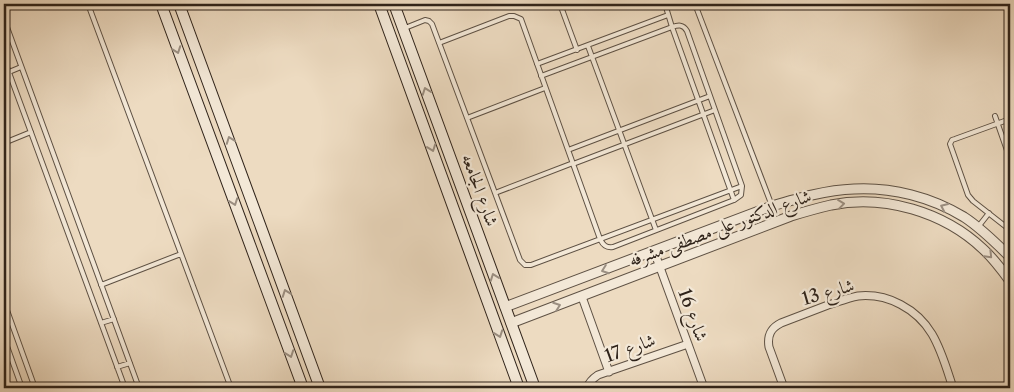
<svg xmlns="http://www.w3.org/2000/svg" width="1014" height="392" font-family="'Libre Caslon Text',Amiri,serif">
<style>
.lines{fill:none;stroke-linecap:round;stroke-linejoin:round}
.service-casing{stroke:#5e5144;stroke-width:6}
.minor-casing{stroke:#5e5144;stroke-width:9}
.tertiary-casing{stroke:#5e5144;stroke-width:11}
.secondary-casing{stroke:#2f231a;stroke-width:12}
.service{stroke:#f3e8d7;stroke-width:4}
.minor{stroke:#f3e8d7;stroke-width:7}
.tertiary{stroke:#f3e8d7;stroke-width:9}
.secondary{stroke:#f3e8d7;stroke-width:10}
.oneway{stroke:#9b8f82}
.labels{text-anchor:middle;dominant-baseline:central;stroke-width:4.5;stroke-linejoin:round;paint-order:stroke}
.street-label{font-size:18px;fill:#2f231a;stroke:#f3e8d7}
</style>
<rect width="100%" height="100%" fill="#eddbc1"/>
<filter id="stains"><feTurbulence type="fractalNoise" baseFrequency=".004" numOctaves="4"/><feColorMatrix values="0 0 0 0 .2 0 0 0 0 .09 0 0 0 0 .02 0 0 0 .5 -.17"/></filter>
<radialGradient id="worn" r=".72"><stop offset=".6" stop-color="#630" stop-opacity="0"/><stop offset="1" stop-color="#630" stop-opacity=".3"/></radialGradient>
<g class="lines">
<g class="service-casing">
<path id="service" d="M 88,4 L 231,388
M 560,4 L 577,50
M 665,4 L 672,27 L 734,200
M 695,4 L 772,206
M 4,19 L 139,388
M 405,28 L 425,20 L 429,21 L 432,24 L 520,260 L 525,265 L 531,265 L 742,186
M 439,43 L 509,16 L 514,16 L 521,19 L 600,239 C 603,245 606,248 613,247 L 734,200 L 741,195 L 742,186 L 687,31 C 683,24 678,25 672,27 L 541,76
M 588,46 L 656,230
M 4,59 L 125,388
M 537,64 L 668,15
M 9,72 L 21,67
M 995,116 L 1010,159
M 467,118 L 545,88
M 1010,119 L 955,139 L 952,140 L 950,144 L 968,195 L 973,201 L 1010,230
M 4,143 L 31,132
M 568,150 L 710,96
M 573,164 L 715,110
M 495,193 L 573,163
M 978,227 L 989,213
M 101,285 L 181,254
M 4,302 L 35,388
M 101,323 L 114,319
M 4,338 L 22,388
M 117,367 L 130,363"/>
</g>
<g class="minor-casing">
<path id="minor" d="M 654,251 L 704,388
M 582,297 L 609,372
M 587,388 C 589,382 592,379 598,375 L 688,344
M 784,388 L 769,347 C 767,335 771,328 781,323 C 797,317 812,311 828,305 C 838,302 847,298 858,296 C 888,293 917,309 932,334 C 942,351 947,370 953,388"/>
</g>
<g class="tertiary-casing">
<path id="tertiary" d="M 505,307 L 772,206 C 799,198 826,190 854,189 C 892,187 931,197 964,217 C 981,228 996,243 1010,257
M 511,323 L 791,216 C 804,212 818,208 831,205 C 884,194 944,212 983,249 C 994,259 1002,270 1010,281"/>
</g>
<g class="secondary-casing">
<path id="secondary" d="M 161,4 L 303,388
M 179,4 L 320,388
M 379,4 L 519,388
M 394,4 L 535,388"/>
</g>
<use href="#service" class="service"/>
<use href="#minor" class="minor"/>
<use href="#tertiary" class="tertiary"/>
<use href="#secondary" class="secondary"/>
</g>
<defs><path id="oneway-chevron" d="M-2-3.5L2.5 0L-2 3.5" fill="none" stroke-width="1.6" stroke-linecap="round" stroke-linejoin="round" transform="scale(1.25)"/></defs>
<g class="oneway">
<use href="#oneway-chevron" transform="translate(177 50) rotate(70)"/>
<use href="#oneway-chevron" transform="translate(426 91) rotate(-110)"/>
<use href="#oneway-chevron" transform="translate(230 140) rotate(-110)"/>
<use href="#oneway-chevron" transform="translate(432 148) rotate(70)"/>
<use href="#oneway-chevron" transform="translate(234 202) rotate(70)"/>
<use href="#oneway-chevron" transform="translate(841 204) rotate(-7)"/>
<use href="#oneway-chevron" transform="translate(944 207) rotate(-155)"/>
<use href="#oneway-chevron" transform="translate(989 255) rotate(46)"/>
<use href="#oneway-chevron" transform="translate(605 270) rotate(160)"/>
<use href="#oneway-chevron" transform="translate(494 277) rotate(-110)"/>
<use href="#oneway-chevron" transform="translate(286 293) rotate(-110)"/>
<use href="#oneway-chevron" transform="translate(557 306) rotate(-20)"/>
<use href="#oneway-chevron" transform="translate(499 334) rotate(70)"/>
<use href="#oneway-chevron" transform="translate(290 354) rotate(70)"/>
</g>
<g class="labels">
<g class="street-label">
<text transform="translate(480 190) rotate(70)">شارع الجامعه</text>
<text transform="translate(720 228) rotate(-20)">شارع الدكتور على مصطفى مشرفه</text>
<text transform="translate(828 292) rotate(-16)">شارع 13</text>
<text transform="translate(693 315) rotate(70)">شارع 16</text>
<text transform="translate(630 348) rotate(-20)">شارع 17</text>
</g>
</g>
<rect width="1014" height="392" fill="none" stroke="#eddbc1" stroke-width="20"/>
<rect x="5" y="5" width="1004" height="382" fill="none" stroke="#2f231a" stroke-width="2.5"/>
<rect x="10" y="10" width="994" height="372" fill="none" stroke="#2f231a"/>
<rect width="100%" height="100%" filter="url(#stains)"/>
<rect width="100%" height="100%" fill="url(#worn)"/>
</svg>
